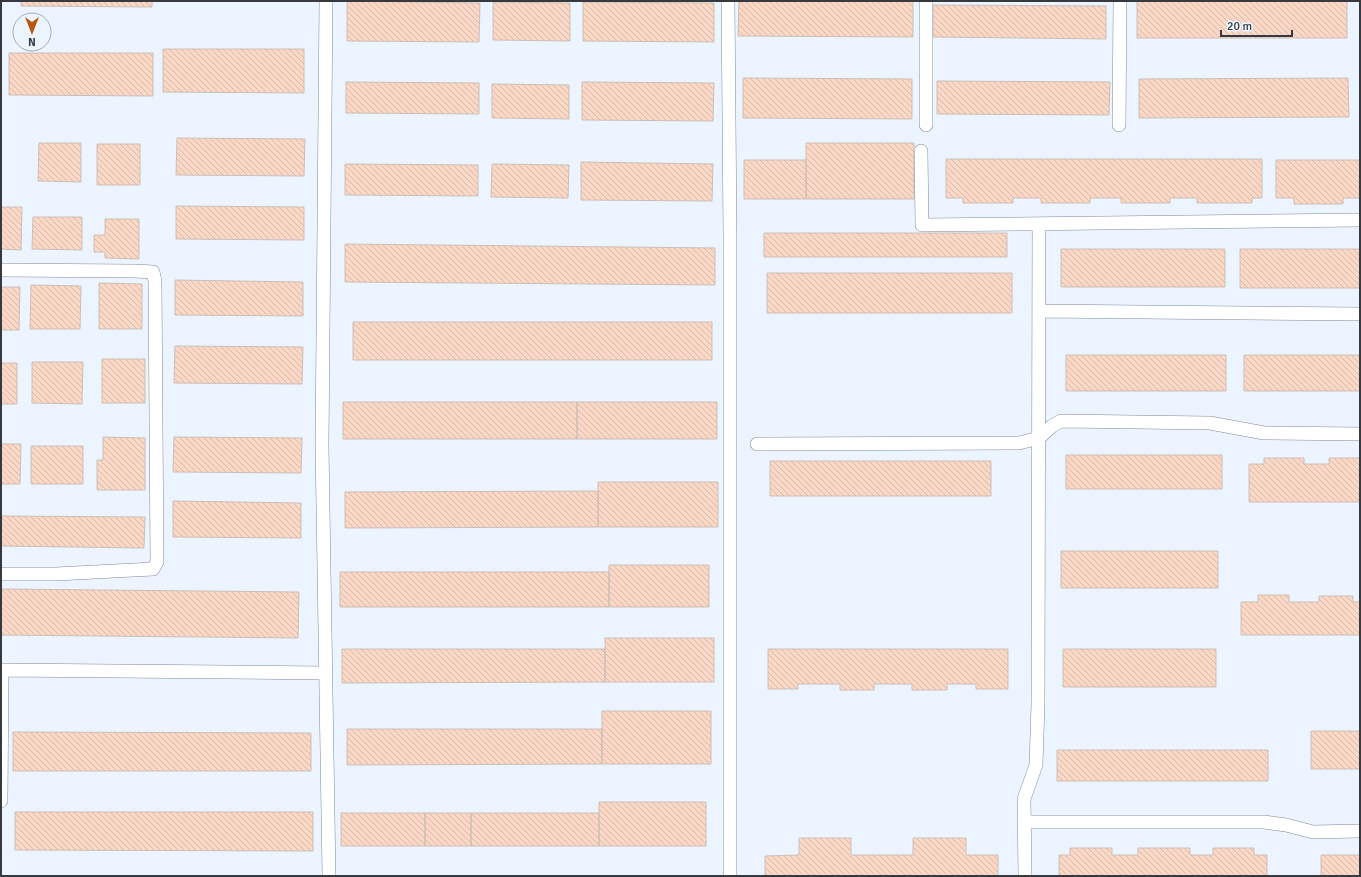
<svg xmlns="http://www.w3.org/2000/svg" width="1361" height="877" font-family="Signika,sans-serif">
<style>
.building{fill:url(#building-back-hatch);stroke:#ccbeb6}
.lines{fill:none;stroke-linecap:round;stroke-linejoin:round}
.lane-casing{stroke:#7f8994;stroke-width:14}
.lane{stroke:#fff;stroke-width:13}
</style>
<defs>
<pattern id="building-back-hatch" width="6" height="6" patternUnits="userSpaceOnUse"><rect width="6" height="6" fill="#fbd8c5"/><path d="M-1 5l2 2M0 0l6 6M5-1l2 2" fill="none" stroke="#d8baaa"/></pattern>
</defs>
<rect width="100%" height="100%" fill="#ecf5ff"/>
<path class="building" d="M 21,1 L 152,1 L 152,7 L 21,6 Z
M 347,1 L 480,3 L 479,42 L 347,41 Z
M 739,1 L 913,1 L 913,37 L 738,36 Z
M 1137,1 L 1347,1 L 1347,38 L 1137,38 Z
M 493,2 L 570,3 L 570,41 L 493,40 Z
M 583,2 L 714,3 L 714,42 L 583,41 Z
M 933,5 L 1106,6 L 1106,39 L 933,37 Z
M 163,49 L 304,49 L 304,93 L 163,92 Z
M 9,53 L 153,53 L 153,96 L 9,95 Z
M 743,78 L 912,79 L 912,119 L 743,118 Z
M 1348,78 L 1349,117 L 1139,118 L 1139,79 Z
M 937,81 L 1110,82 L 1109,115 L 937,114 Z
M 346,82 L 479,83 L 479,114 L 346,113 Z
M 582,82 L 714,83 L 713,121 L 582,120 Z
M 492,84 L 569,85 L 569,119 L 492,118 Z
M 177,138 L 305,139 L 304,176 L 176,175 Z
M 39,143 L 81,143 L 81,182 L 38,181 Z
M 806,143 L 914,143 L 914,199 L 806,199 Z
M 97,144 L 140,144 L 140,185 L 97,185 Z
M 946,159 L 1262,159 L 1262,198 L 1252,198 L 1252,203 L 1197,203 L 1197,198 L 1170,198 L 1170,203 L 1121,203 L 1121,198 L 1090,198 L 1090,203 L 1041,203 L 1041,198 L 1013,198 L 1013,203 L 963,203 L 963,198 L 946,198 Z
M 744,160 L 806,160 L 806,199 L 744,199 Z
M 1276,160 L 1360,160 L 1360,198 L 1343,198 L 1343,204 L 1294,204 L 1294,198 L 1276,198 Z
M 581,162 L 713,164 L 712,201 L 581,200 Z
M 345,164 L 478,165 L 478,196 L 345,195 Z
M 492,164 L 569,165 L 568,198 L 491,197 Z
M 176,206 L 304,207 L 304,240 L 176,239 Z
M 1,207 L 22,207 L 21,250 L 1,249 Z
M 33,217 L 82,217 L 82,250 L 32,249 Z
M 105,219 L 139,219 L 139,259 L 105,258 L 105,252 L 94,252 L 94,235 L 105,235 Z
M 764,233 L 1007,233 L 1007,257 L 764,257 Z
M 345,244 L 715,248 L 715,285 L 345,282 Z
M 1061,249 L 1225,249 L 1225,287 L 1061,287 Z
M 1240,249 L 1360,249 L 1360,288 L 1240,288 Z
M 767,273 L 1012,273 L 1012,313 L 767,313 Z
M 175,280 L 303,282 L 303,316 L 175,315 Z
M 99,283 L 142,284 L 142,329 L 99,329 Z
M 31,285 L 81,286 L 80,329 L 30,329 Z
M 1,287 L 20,287 L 19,330 L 1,330 Z
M 353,322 L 712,322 L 712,360 L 353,360 Z
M 175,346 L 303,347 L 302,384 L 174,383 Z
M 1066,355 L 1226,355 L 1226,391 L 1066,391 Z
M 1244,355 L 1360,355 L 1360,391 L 1244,391 Z
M 102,359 L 145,359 L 145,403 L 102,403 Z
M 32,362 L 83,362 L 82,404 L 32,403 Z
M 1,363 L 17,363 L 17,404 L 1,404 Z
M 343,402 L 577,402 L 577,439 L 343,439 Z
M 577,402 L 717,402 L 717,439 L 577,439 Z
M 103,437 L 145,438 L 145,490 L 97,490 L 97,460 L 103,460 Z
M 174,437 L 302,438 L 301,473 L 173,472 Z
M 1,444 L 21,444 L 20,484 L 1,484 Z
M 31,446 L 83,446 L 83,484 L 31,484 Z
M 1066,455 L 1222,455 L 1222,489 L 1066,489 Z
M 1264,458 L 1304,458 L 1304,464 L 1329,464 L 1329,458 L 1360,458 L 1360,502 L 1249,502 L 1249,464 L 1264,464 Z
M 770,461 L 991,461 L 991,496 L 770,496 Z
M 598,482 L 718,482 L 718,527 L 598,527 Z
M 598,491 L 598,527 L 345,528 L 345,492 Z
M 173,501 L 301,503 L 301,538 L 173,537 Z
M 1,516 L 145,517 L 144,548 L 1,546 Z
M 1061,551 L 1218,551 L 1218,588 L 1061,588 Z
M 609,565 L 709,565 L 709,607 L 609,607 Z
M 340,572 L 609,572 L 609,607 L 340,607 Z
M 1,589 L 299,592 L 298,638 L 1,635 Z
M 1258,595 L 1289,595 L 1289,602 L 1319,602 L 1319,596 L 1353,596 L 1353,602 L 1360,602 L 1360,635 L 1241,635 L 1241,602 L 1258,602 Z
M 605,638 L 714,638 L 714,682 L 605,682 Z
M 342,649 L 605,649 L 605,682 L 342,683 Z
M 768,649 L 1008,649 L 1008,689 L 976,689 L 976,684 L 947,684 L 947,690 L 912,690 L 912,684 L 874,684 L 874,690 L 840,690 L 840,684 L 798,684 L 798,689 L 768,689 Z
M 1063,649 L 1216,649 L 1216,687 L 1063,687 Z
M 602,711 L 711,711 L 711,764 L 602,764 Z
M 347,729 L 602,729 L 602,764 L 347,765 Z
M 1311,731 L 1360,731 L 1360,769 L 1311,769 Z
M 13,732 L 311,733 L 311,771 L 13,771 Z
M 1057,750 L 1268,750 L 1268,781 L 1057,781 Z
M 599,802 L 706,802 L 706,846 L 599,846 Z
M 15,812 L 313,812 L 313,851 L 15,850 Z
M 341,813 L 425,813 L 425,846 L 341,846 Z
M 425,813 L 471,813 L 471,846 L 425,846 Z
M 471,813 L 599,813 L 599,846 L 471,846 Z
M 799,838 L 851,838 L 851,855 L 913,855 L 913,838 L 966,838 L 966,855 L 998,855 L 998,876 L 765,876 L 765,856 L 799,855 Z
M 1070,848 L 1112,848 L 1112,855 L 1138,855 L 1138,848 L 1190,848 L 1190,855 L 1213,855 L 1213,848 L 1254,848 L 1254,855 L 1267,855 L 1267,876 L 1059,876 L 1059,855 L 1070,855 Z
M 1321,855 L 1360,855 L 1360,876 L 1321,876 Z"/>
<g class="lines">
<g class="lane-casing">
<path id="lane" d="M 326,1 L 322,446 L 329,876
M 728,1 L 730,234 L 730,876
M 926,1 L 926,125
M 1119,125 L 1120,1
M 921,151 L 922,225 L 1360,220
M 1,270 L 135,271 L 153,272 L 155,281 L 157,562 L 153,569 L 56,574 L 1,574
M 1039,311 L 1360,314
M 757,444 L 1019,443 L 1039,438 L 1052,426 L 1061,421 L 1210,423 L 1264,433 L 1360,434
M 1,801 L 2,670 L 325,673
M 1024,822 L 1264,822 L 1286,825 L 1313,832 L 1360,831
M 1025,876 L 1024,799 L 1036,765 L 1038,704 L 1039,224"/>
</g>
<use href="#lane" class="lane"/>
</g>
<rect width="1361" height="877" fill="none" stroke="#363a3f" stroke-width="4"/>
<g transform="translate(32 32) rotate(180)"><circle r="19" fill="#ecf5ff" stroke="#a3aab2"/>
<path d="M0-3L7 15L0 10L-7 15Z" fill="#b7580e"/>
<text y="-6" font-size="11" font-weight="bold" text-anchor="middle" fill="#363a3f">N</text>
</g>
<path d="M1221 30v6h71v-6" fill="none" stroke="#363a3f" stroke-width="2"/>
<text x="1227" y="30" font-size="12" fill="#363a3f" stroke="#ecf5ff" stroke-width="3" paint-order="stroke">20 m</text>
</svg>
